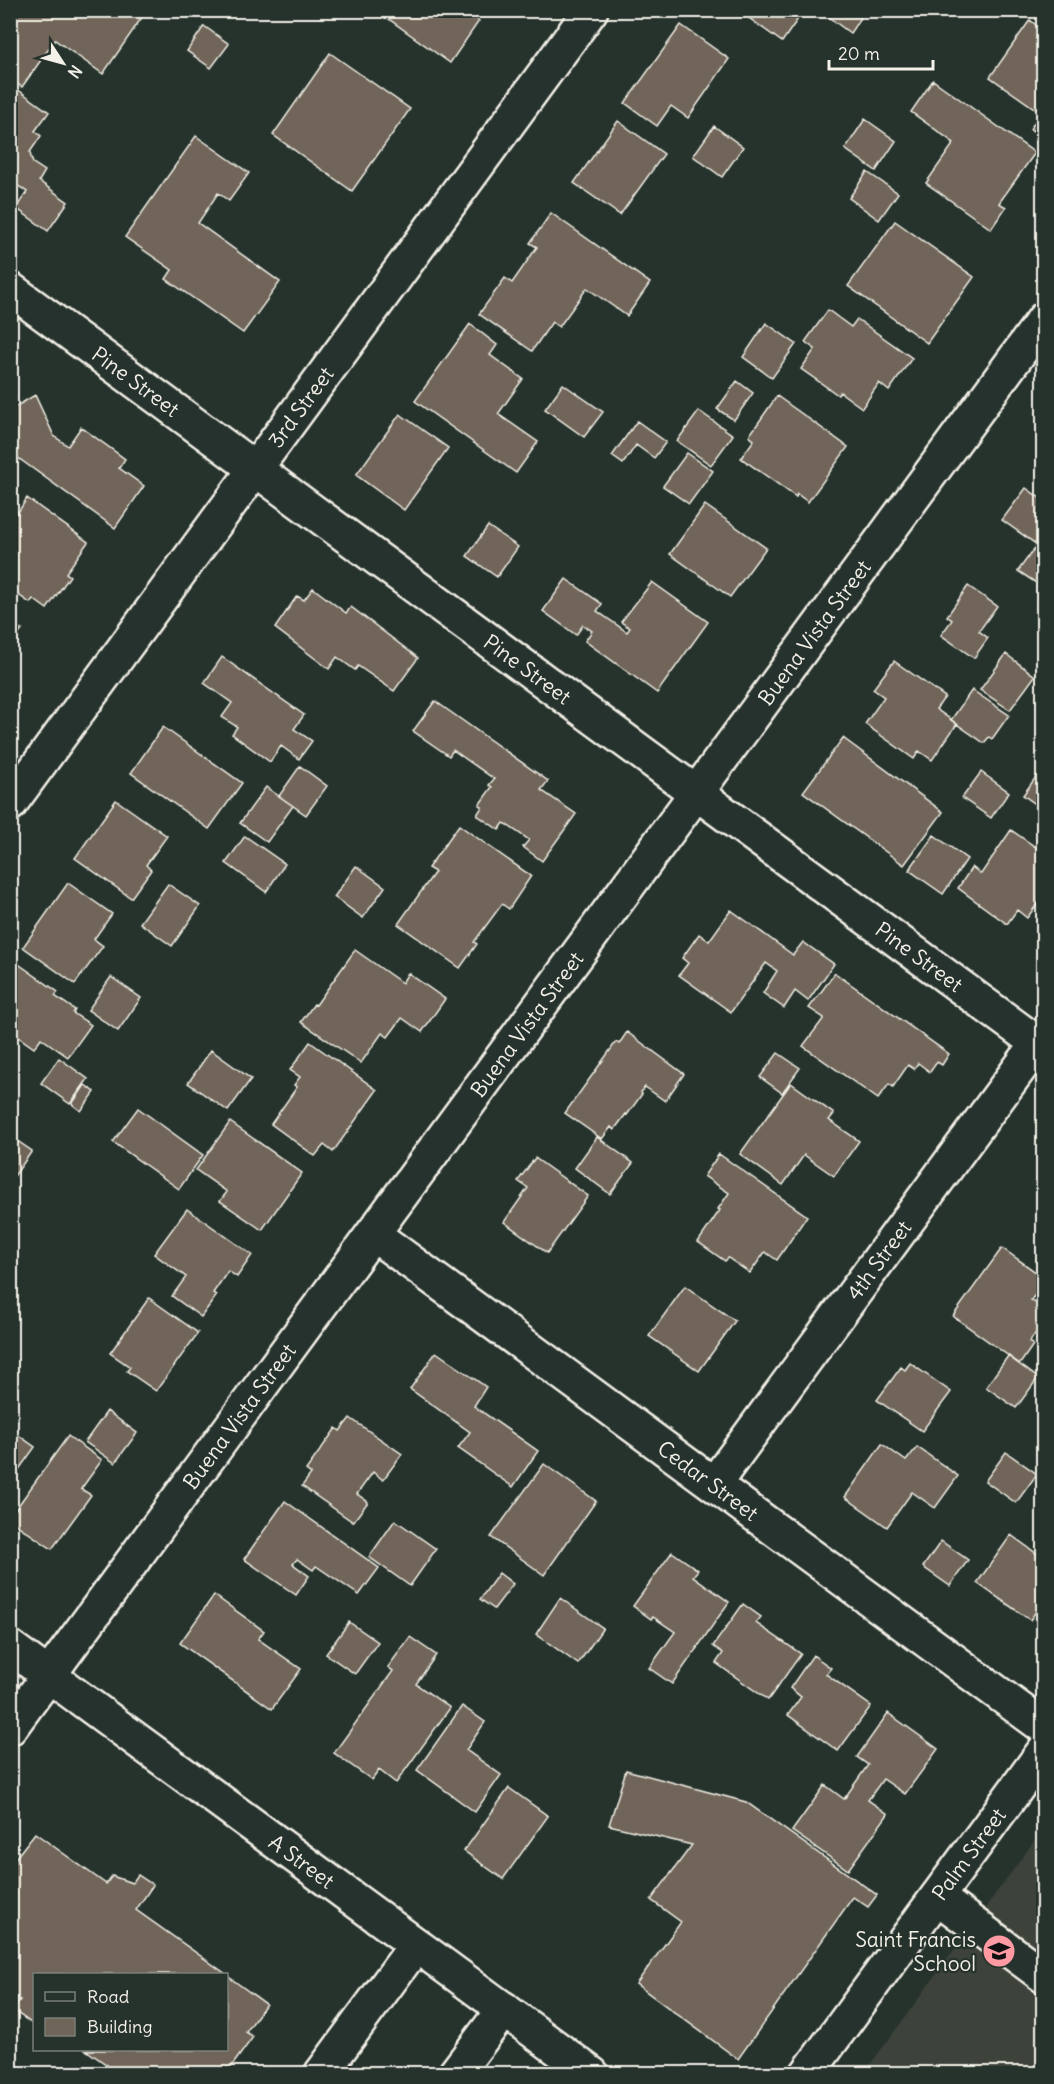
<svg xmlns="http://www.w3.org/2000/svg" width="1054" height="2084" font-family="Delius,sans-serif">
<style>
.built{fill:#3c423a}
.building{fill:#706559;stroke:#f4f1e8;stroke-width:1.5}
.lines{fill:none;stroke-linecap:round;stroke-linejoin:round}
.minor-casing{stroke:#f4f1e8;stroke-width:38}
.minor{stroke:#26332d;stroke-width:33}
.labels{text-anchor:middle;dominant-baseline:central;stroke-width:4.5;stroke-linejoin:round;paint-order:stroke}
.street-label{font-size:21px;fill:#f4f1e8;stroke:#26332d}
.poi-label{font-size:21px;fill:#f4f1e8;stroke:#26332d;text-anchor:end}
</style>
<rect width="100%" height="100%" fill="#26332d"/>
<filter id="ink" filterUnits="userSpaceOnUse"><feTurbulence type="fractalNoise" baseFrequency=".0167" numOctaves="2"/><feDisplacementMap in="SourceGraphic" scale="12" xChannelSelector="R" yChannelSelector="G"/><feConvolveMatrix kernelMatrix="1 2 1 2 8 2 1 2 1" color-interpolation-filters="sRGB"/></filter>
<g filter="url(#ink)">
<path class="built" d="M 1043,1829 L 1043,2073 L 864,2073 Z"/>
<path class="building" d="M 19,10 L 147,10 L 103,74 L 55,40 L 22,87 L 10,79 L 10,22 Z
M 380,10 L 477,10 L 473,16 L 479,21 L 450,63 L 379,12 Z
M 738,10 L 804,10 L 782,42 Z
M 819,10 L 866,10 L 850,33 Z
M 1030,20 L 1040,28 L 1044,23 L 1044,138 L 1030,129 L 1041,113 L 990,77 Z
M 681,25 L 729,59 L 688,118 L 671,106 L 657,126 L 625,103 Z
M 204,26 L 229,44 L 211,68 L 187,51 Z
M 330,53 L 410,109 L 352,191 L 273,135 Z
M 933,80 L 1035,153 L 999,203 L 1006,207 L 991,229 L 926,183 L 954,143 L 911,112 Z
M 10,84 L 49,112 L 35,131 L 41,136 L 30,152 L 31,158 L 33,163 L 45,171 L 39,181 L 68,202 L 48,231 L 16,208 L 27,192 L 10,180 Z
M 865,119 L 896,141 L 876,171 L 845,149 Z
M 618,121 L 664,154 L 620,215 L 574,183 Z
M 714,126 L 743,147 L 722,177 L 693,156 Z
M 196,136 L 249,173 L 229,201 L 218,193 L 198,223 L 280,282 L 243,333 L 166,279 L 172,270 L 125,237 Z
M 867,172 L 898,193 L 879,220 L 849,198 Z
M 551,213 L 650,283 L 627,316 L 587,288 L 559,327 L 552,322 L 532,351 L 479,314 L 505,278 L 512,283 L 537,247 L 530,243 Z
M 895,221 L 974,277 L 927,343 L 848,286 Z
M 828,310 L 851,327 L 857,319 L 912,358 L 889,391 L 879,383 L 862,408 L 840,392 L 838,395 L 801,369 L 815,349 L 805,342 Z
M 766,323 L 796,344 L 772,378 L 743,357 Z
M 470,324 L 497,345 L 490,355 L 523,379 L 498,414 L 538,442 L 516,473 L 415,401 Z
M 737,381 L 753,393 L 734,420 L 717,409 Z
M 563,384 L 603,412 L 584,437 L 545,409 Z
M 35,395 L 54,436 L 68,446 L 81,427 L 125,459 L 119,468 L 144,486 L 115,528 L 14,455 L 10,449 L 10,410 Z
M 777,396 L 848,447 L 808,502 L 797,494 L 796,497 L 741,458 L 754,440 L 749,436 Z
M 699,411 L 733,435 L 711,465 L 677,441 Z
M 400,414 L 448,448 L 404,510 L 356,475 Z
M 637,421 L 666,442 L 654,458 L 636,445 L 623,464 L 612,456 Z
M 687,453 L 713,471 L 689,504 L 663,486 Z
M 1026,488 L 1044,501 L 1044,588 L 1018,571 L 1037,545 L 1002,520 Z
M 27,498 L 88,542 L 66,573 L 70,576 L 47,609 L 33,599 L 30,603 L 10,589 L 10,509 L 17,514 Z
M 705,505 L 766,548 L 730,597 L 670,554 Z
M 488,526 L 518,547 L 497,577 L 467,556 Z
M 566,579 L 602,604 L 597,611 L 627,632 L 630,628 L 621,622 L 652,582 L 708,622 L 657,693 L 585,641 L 592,631 L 583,625 L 576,635 L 543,611 Z
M 968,586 L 997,606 L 979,631 L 988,638 L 974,658 L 941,635 L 952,620 L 947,616 Z
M 313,588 L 346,613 L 351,607 L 418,658 L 394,691 L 358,666 L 355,670 L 337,657 L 329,669 L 275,628 L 297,596 L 304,600 Z
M 10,602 L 18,607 L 10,618 Z
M 10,622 L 22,630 L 10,646 Z
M 1006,654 L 1035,676 L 1010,710 L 980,690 Z
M 222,657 L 304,715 L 294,729 L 312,741 L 299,759 L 281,746 L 270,762 L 232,734 L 237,727 L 222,717 L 232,703 L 204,683 Z
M 894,661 L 945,697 L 936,709 L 957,724 L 932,760 L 919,751 L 914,759 L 865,724 L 884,697 L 873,689 Z
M 972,690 L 1009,715 L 992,739 L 989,737 L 984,743 L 951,720 Z
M 435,701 L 548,781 L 541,790 L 576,814 L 542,861 L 523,847 L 529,840 L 504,823 L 499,830 L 477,815 L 482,807 L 479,805 L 492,787 L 489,785 L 494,779 L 453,750 L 449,756 L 413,731 Z
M 163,727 L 242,783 L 209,829 L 131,773 Z
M 843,738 L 943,812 L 904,865 L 803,792 Z
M 300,766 L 327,786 L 306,815 L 279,796 Z
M 1044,766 L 1044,810 L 1023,795 Z
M 981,772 L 1009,792 L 991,818 L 962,798 Z
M 266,787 L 293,806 L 267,842 L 240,823 Z
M 116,800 L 167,836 L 146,865 L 151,870 L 131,898 L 75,858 Z
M 459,825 L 531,876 L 509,909 L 502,904 L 474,942 L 477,944 L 460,968 L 398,924 L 435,872 L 428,868 Z
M 1011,830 L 1044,853 L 1044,895 L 1027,918 L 1017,910 L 1007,924 L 958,888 L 972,867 L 981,874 Z
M 934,835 L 967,859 L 943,894 L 909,870 Z
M 245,836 L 285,864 L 266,892 L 226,863 Z
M 356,866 L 385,887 L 363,918 L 334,897 Z
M 68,883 L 112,914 L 94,939 L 103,946 L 75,984 L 23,947 Z
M 168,884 L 200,906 L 172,946 L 140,923 Z
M 731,910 L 793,955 L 803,942 L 834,964 L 808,1001 L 795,991 L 784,1008 L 763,993 L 777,971 L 766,963 L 731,1012 L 679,975 L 688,963 L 682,958 L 699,934 L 709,941 Z
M 355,950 L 402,983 L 408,973 L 445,999 L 422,1032 L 402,1018 L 388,1037 L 382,1033 L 361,1063 L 301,1022 L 314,1004 L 316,1005 Z
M 10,958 L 58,992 L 55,996 L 75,1010 L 73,1013 L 91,1025 L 68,1057 L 41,1038 L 34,1048 L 10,1031 Z
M 835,973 L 949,1054 L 942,1065 L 937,1062 L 930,1072 L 918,1063 L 914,1069 L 908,1065 L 893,1087 L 889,1084 L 878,1099 L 803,1046 L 824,1018 L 809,1008 Z
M 111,977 L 141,998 L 118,1031 L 88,1010 Z
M 627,1032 L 684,1074 L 665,1101 L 645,1087 L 641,1092 L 642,1094 L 627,1115 L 626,1114 L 614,1130 L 611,1127 L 602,1139 L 565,1113 L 616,1042 L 619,1044 Z
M 310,1042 L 377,1090 L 333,1152 L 324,1145 L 315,1156 L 271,1124 L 297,1087 L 294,1085 L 300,1077 L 290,1070 Z
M 211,1050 L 251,1079 L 228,1111 L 188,1083 Z
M 778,1053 L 800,1068 L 782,1093 L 760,1077 Z
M 59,1058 L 88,1079 L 70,1104 L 41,1083 Z
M 791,1083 L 834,1114 L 829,1120 L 859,1141 L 834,1176 L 804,1155 L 783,1185 L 740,1154 Z
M 85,1085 L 95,1092 L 81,1111 L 72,1104 Z
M 138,1108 L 203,1155 L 179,1189 L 113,1142 Z
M 230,1122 L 302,1173 L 262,1230 L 220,1201 L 227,1192 L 196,1170 Z
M 10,1136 L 32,1151 L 10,1182 Z
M 597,1137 L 633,1163 L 610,1194 L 575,1168 Z
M 719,1154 L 807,1216 L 777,1260 L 765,1252 L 750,1273 L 728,1258 L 725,1261 L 698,1242 L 720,1210 L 718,1209 L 729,1193 L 704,1176 Z
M 535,1158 L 588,1196 L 547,1253 L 504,1222 L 528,1188 L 518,1181 Z
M 187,1209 L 252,1255 L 237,1277 L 228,1271 L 213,1293 L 217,1295 L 201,1317 L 172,1296 L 186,1277 L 154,1254 Z
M 1002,1248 L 1044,1278 L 1044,1283 L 1031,1300 L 1044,1309 L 1044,1322 L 1029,1342 L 1033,1345 L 1020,1364 L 953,1316 Z
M 685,1286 L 735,1321 L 699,1371 L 649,1336 Z
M 149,1298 L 198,1333 L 156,1391 L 127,1371 L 130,1367 L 110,1353 Z
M 436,1352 L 486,1387 L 474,1406 L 538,1451 L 513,1487 L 458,1448 L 470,1432 L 410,1389 Z
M 1008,1356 L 1038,1378 L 1016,1408 L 986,1387 Z
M 910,1363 L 951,1392 L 922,1431 L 877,1400 L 901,1367 L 905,1370 Z
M 107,1411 L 137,1433 L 115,1463 L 85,1442 Z
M 350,1418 L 402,1454 L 383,1480 L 373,1472 L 357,1494 L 368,1502 L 353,1522 L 302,1486 L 311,1474 L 306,1470 L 336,1428 L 340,1431 Z
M 10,1423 L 17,1428 L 14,1432 L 35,1447 L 10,1482 Z
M 68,1436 L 102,1460 L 81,1489 L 91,1495 L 52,1549 L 10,1520 L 10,1517 Z
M 882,1444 L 906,1461 L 917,1447 L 958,1476 L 935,1508 L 912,1492 L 887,1527 L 845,1497 Z
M 1006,1452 L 1037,1474 L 1016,1503 L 985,1481 Z
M 544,1464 L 596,1501 L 544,1575 L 491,1537 Z
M 285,1501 L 379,1568 L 359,1595 L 316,1566 L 313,1570 L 297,1559 L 293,1564 L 309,1576 L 296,1595 L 244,1559 Z
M 395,1520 L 436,1549 L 410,1586 L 369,1557 Z
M 1011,1535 L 1044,1559 L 1044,1600 L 1030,1620 L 977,1583 Z
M 941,1541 L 968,1560 L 950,1586 L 923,1567 Z
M 672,1552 L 698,1570 L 693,1576 L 729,1602 L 672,1684 L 649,1668 L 675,1632 L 653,1617 L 651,1619 L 633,1606 Z
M 499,1573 L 513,1584 L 494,1609 L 480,1599 Z
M 214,1595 L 264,1631 L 258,1639 L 301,1669 L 272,1709 L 180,1643 Z
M 560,1598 L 603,1628 L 578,1664 L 536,1634 Z
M 743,1604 L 761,1617 L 756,1623 L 801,1654 L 768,1700 L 716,1663 L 723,1653 L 713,1646 Z
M 349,1622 L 378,1642 L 355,1674 L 326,1654 Z
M 410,1637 L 436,1655 L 416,1684 L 450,1708 L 396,1783 L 379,1770 L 372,1780 L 334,1753 L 393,1671 L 388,1667 Z
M 813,1655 L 831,1668 L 826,1674 L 871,1706 L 838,1751 L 788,1715 L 801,1697 L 790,1688 Z
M 462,1706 L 485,1722 L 466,1750 L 501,1775 L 475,1812 L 417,1770 Z
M 888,1713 L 938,1749 L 905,1794 L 883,1779 L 868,1800 L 888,1814 L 848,1870 L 792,1831 L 825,1785 L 844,1799 L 868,1765 L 857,1757 Z
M 626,1770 L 746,1802 L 877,1895 L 868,1907 L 853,1897 L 738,2059 L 636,1984 L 681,1922 L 651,1900 L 692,1845 L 609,1825 Z
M 509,1788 L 548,1816 L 503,1879 L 464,1851 Z
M 35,1833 L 106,1884 L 112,1876 L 132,1883 L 138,1875 L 153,1885 L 136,1910 L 226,1974 L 34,1974 L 34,2025 L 13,2010 L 20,2000 L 10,1994 L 10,1865 Z
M 226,1975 L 266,2004 L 246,2032 L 253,2037 L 226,2074 L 120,2074 L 86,2050 L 226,2050 Z"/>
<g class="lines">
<g class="minor-casing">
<g id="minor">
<path id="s1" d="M 10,289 L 1044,1048"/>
<path id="s2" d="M 10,804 L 591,10"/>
<path id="s3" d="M 373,1234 L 1044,1727"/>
<path id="s4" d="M 714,1484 L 1044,1035"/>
<path id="s5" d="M 10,1647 L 592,2074"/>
<path id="s6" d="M 10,1728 L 1044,319"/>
<path d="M 937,1897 L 1044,1976"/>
<path d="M 321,2074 L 416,1945"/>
<path d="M 455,2074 L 504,2009"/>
<path id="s7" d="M 807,2074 L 1044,1751"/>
</g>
</g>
<use href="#minor" class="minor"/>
</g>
</g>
<defs>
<g id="school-disc" transform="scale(1.725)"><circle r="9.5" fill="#ff9aa2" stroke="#26332d"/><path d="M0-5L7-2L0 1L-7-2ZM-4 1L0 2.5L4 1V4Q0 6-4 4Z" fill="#111"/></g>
</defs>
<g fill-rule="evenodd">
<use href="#school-disc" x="999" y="1951"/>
</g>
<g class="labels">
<g class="street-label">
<text stroke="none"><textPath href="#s1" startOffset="156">Pine Street</textPath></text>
<text stroke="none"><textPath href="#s2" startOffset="492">3rd Street</textPath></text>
<text stroke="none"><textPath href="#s6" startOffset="1359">Buena Vista Street</textPath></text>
<text stroke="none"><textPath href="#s1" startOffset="642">Pine Street</textPath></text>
<text stroke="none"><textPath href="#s1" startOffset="1128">Pine Street</textPath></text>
<text stroke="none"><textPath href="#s6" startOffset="873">Buena Vista Street</textPath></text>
<text stroke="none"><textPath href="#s4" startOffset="278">4th Street</textPath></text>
<text stroke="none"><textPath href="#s6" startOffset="387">Buena Vista Street</textPath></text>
<text stroke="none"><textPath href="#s3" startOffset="416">Cedar Street</textPath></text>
<text stroke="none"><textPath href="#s7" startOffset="273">Palm Street</textPath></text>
<text stroke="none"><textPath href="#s5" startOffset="362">A Street</textPath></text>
</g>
<g class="poi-label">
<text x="976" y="1939">Saint Francis<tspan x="976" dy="24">School</tspan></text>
</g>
</g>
<rect width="1054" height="2084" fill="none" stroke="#26332d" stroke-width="36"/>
<rect x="18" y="18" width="1018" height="2048" fill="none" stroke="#f4f1e8" stroke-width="2" filter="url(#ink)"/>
<rect x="33" y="1973" width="195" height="78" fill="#26332d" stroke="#787f78" stroke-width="1.5"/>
<rect x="45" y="1992" width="30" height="9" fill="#26332d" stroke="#787f78" stroke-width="1.5"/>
<text x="87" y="2003" font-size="18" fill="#f4f1e8">Road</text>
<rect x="45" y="2018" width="30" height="18" fill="#706559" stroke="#787f78" stroke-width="1.5"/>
<text x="87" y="2033" font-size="18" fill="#f4f1e8">Building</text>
<g transform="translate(63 63) rotate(126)" stroke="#26332d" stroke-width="4.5" paint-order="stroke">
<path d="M0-4.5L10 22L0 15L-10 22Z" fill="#f4f1e8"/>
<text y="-9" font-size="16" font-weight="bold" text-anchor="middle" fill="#f4f1e8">N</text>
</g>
<path d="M829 60v9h104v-9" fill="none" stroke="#f4f1e8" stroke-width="3"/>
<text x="838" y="60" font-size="18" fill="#f4f1e8" stroke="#26332d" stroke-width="4.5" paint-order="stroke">20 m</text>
</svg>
